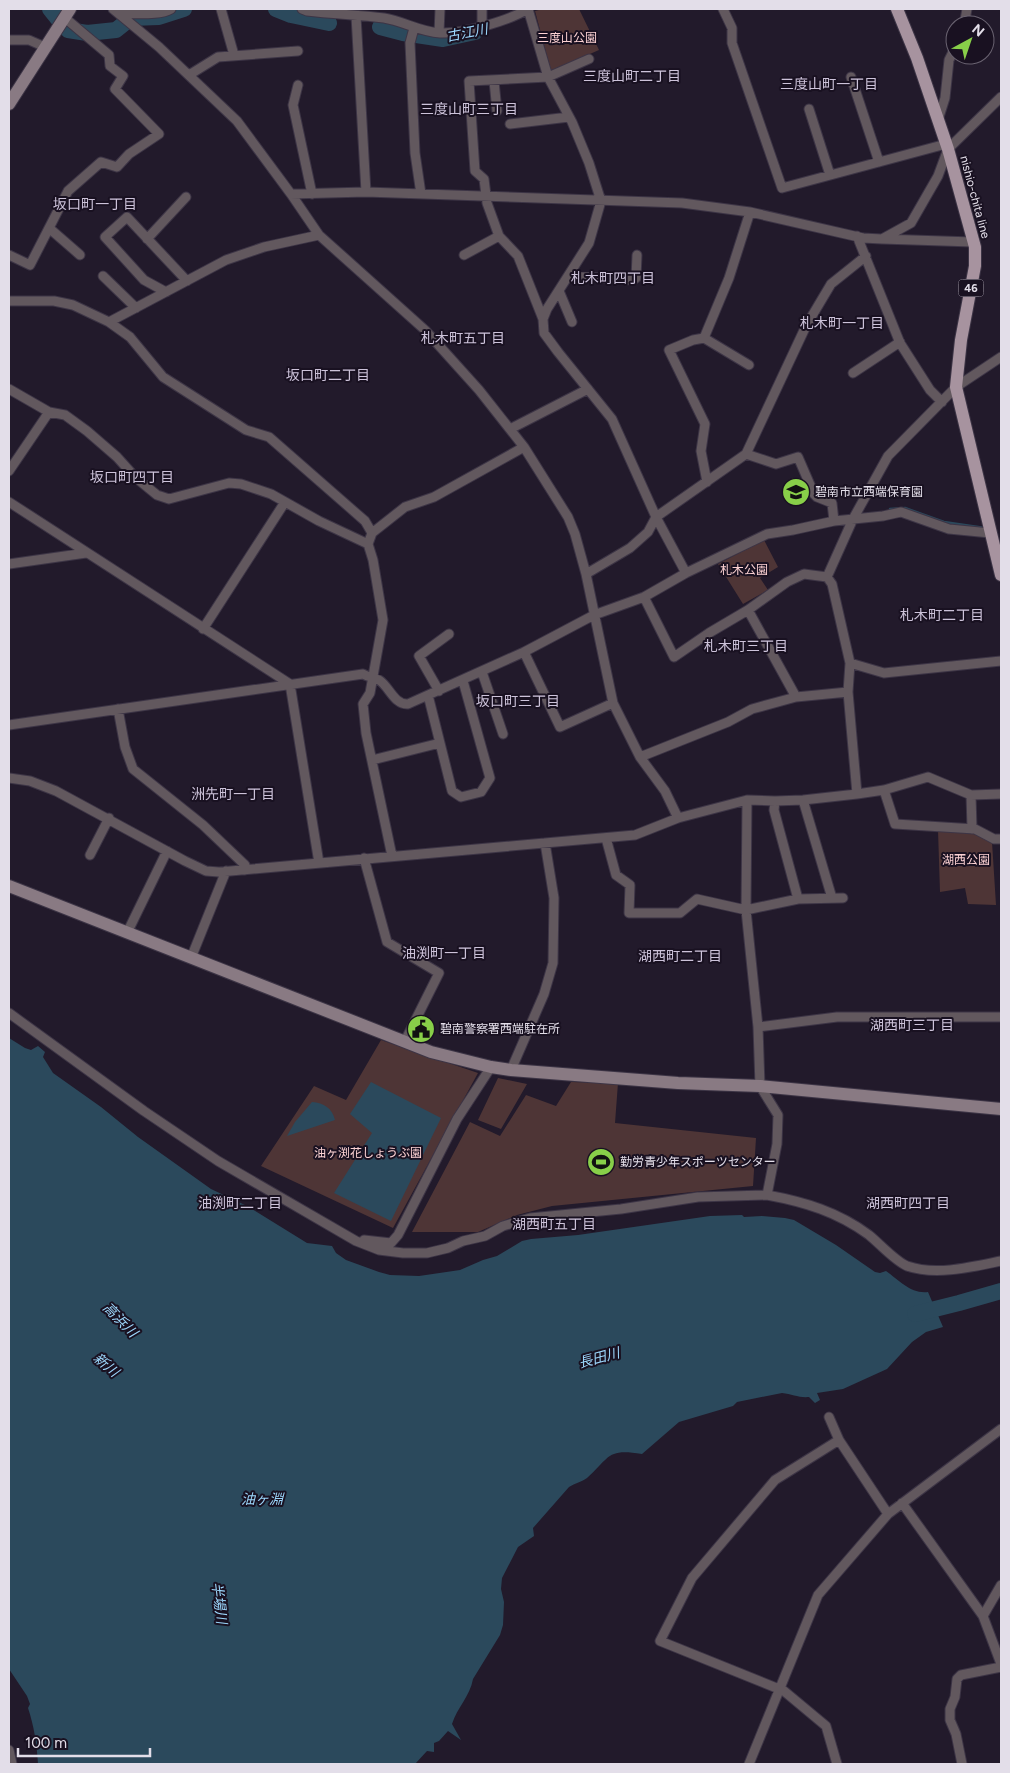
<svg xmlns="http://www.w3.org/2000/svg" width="1010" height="1773" font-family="Figtree,'Noto Sans JP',sans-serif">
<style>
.green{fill:#4e3536}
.water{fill:#2b495c}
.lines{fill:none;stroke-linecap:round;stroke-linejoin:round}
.stream{stroke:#2b495c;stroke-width:2.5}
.river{stroke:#2b495c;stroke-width:16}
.street-casing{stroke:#3d3546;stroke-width:11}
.secondary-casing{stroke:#3d3546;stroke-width:14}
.primary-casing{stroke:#3d3546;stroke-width:14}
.street{stroke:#62585e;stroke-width:9}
.secondary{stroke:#897a83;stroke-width:12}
.primary{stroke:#a7939f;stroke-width:12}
.labels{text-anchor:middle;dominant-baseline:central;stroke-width:4;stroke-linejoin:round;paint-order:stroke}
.shield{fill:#191121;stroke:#a6a0ad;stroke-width:1}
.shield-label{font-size:11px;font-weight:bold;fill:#e3dee9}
.park-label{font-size:12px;fill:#fcd2d3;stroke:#191121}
.street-label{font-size:12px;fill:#e3dee9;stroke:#191121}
.poi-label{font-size:12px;fill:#e3dee9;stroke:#191121;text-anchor:start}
.water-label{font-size:14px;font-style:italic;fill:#9cd7fc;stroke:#191121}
.neighbourhood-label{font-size:14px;fill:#cdc3da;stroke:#191121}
</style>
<rect width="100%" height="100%" fill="#221a2b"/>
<path class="green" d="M 543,9 L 579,9 L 599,50 L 551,71 L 535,11 Z
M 764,540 L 778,567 L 760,578 L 768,590 L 743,604 L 718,564 Z
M 938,830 L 974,832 L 992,842 L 996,905 L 968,904 L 965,888 L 940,892 Z
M 381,1040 L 478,1073 L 393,1228 L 261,1166 L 314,1086 L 346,1100 Z
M 498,1078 L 527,1084 L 501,1129 L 478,1120 Z
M 571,1082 L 618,1083 L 615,1123 L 756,1138 L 753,1186 L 552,1206 L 517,1215 L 478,1232 L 412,1232 L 470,1122 L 500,1136 L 526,1095 L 556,1106 Z"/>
<path class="water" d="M 9,1038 L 25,1048 L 31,1050 L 38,1046 L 45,1052 L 43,1057 L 53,1073 L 101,1107 L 138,1137 L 211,1189 L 247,1206 L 307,1243 L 332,1246 L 336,1253 L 346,1260 L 379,1272 L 390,1275 L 419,1276 L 460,1270 L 483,1260 L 497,1256 L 522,1241 L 531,1239 L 578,1235 L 710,1216 L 742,1215 L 744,1217 L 762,1216 L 785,1218 L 794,1220 L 836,1245 L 875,1272 L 880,1273 L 886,1271 C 900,1281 911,1294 928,1292 L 943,1327 L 926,1332 L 912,1342 L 887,1369 L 843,1389 L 817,1393 L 820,1400 L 815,1403 L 809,1397 C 799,1398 792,1394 782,1393 L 737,1402 L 733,1406 L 679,1422 L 642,1454 C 607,1448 610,1457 587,1478 C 582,1482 575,1483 569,1487 L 533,1528 L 534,1536 L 518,1547 L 502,1578 L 501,1589 L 504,1602 L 503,1625 L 500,1635 L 473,1679 C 470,1696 457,1708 452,1724 L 461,1740 L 448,1731 L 439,1741 L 434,1743 L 434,1752 L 427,1751 L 415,1764 L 38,1764 C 37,1745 34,1726 28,1708 L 30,1704 L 27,1696 L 9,1669 Z
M 371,1082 L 441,1118 L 391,1221 L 334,1193 L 372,1133 L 350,1114 Z
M 312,1102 C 324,1103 332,1108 335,1120 L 287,1136 L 295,1122 Z"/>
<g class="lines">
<path class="stream" d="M 890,509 L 905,508 L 944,522 L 985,528"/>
<path class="river" d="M 50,9 L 58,19
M 276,9 L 291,15 L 329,23
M 380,27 L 403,33 L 443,39 L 475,32
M 68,30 L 87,33 L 116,30 L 131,18 L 159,17 L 184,9
M 915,1314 L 959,1303 L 1001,1291"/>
<g class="street-casing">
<path id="street" d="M 113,9 L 159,47 L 237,121 L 291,194 L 319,235 L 425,330 L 479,390 L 524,447 L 568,517 L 575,534 L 586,574 L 613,703 L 640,757 L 665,791 L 678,818
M 221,9 L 234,55
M 302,9 L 307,11 C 332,14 358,15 384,18 C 403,21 420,32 440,33 C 463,34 508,21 528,9
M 528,9 L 548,77 L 572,122 L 589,163 L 601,201 L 589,243 L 547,309 L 543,319 L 544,333 L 558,352 L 612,419 L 656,517 L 686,573
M 723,9 L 732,28 L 732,43 L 782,188 L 946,144
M 120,14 C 135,13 159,16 171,9
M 356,16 L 366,192
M 964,25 L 967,9
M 482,26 L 482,9
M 414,28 L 410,43 L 415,153 L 421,194
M 439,33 L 440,9
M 9,40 L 29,40 L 45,47
M 189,75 L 218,57 L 298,51
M 851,77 L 879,162
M 494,81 L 497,111
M 298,85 L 293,105 L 312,194
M 809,109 L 830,175
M 938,120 L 945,98 L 949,60 L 955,48
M 510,124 L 569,117
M 291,194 L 366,192 L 682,203 L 750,212 L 863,238 L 882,239 L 911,223 L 938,176 L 948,149 L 1001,97
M 49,228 L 80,255
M 857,236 L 900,343 L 930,390 L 942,402
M 147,239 L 186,197
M 882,239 L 973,242
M 9,255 L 30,265 L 68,191 L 101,162 L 117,167 L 129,154 L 159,134 L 115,89 L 123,76 L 110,66 L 109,55 L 65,18
M 464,255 L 499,236
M 103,276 L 136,308
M 568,276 L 633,280 L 636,278 L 637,255
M 559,291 L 572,322
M 166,292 L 144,280 L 105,237 L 127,217 L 187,281
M 9,301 L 54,301 L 73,305 L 109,322 L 130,337 L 163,377 L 246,430 L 269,437 L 365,521 L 372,533
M 543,319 L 518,256 L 499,236 L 487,203 L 484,179 L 475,171 L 469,81 L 548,77 L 589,59
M 109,322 L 226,260 L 264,247 L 319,235
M 704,338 L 749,365
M 853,373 L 900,342
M 9,389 L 49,412 L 65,415 L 87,431 L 117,457 L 135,477 L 157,495 L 169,499 L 229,483 L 241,484 L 271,494 L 319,521 L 368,544
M 510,429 L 588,389
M 746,454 L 776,464 L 798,457 L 814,494 L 817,497 L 832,503 L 834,521
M 9,471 L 49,412
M 707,482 L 701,451 L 705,424 L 669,350 L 693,340 L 704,338 L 729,278 L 750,212
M 9,502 L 290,684 L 319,863
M 9,564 L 86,553
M 586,574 L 630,548 L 648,532 L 656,517 L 746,454 L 806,326 L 831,284 L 866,256
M 827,577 L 853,519 L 888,456 L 956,387 L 1001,357
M 644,597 L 674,657 L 709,633 L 748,610 L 787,582 L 804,574 L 827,577 L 832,584 L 850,663 L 848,692 L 857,794
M 748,610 L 796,697
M 203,629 L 285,502
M 524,652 L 594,615 L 644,597 L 686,573 L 767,534 L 793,530 L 834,521 L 883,516 L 901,512 L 949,529 L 990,533
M 850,663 L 884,673 L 1001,661
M 482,672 L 503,734
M 439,691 L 419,656 L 449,634
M 428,695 L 452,791 L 461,797 L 481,792 L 490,778 L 463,681
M 118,709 L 125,747 L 133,769 L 203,825 L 245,865 L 245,870
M 9,725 L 363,674 C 368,677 374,678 379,680 C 389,686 394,705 408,704 L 524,652 L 560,727 L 613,703
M 640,757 L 728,722 L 752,709 L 796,697 L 848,692
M 372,760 L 440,743
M 9,778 L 30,781 L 56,791 L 185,861 L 206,871 L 219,872 L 635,835 L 678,818 L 747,800 L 775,801 L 803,800 L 857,794 L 884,790 L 928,777 L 971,795 L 1001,794
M 884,790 L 895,824 L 975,829 L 994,839 L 1001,839
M 971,795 L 972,829
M 803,800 L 832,898
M 775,801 L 774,810 L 798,899
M 606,838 L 616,875 L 630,885 L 629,913 L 680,913 L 697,899 L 746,910 L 798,899 L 843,898
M 90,855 L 109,818
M 392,856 L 366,733 L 363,704 L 370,693 L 383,620 L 373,560 L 368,544 L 372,533 L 405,507 L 434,497 L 524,447
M 364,858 L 387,942 L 439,973 L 405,1041
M 127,933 L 167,851
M 191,958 L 226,871
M 9,1013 L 144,1111 L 218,1161 L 356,1241 L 379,1250 L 403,1253 L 427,1253 L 448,1248 L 463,1241 L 485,1236 L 503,1226 L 530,1218 L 621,1209 L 698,1197 L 767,1195 L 777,1144 L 778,1115 L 760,1086 L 758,1027 L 746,910 L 747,800
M 758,1027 L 837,1017 L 1001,1017
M 511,1070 L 544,994 L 553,963 L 554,898 L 545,843
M 767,1195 C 805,1202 838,1212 869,1235 C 880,1244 895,1261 907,1266 C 936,1276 972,1267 1001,1261
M 364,1240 L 391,1243 L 398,1235 L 457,1119 L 491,1067
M 829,1417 L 839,1440 L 888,1514
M 902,1503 L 983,1616 L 1001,1664
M 983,1616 L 1001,1585
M 9,1750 L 12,1764
M 749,1764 L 818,1595 L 888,1514 L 1001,1429
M 837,1764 L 826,1726 L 784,1691 L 660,1641 L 692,1578 L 775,1480 L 839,1440
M 962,1764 L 956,1734 L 950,1720 L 950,1709 L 955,1697 L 957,1679 L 961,1675 L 1001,1667"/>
</g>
<g class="secondary-casing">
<path id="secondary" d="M 9,104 L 70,9
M 9,886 L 431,1052 L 491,1067 L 511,1070 L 678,1083 L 760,1086 L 1001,1109"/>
</g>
<g class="primary-casing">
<path id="primary" d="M 897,9 L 917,58 L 948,149 L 975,247 L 975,266 L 961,340 L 956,387 L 1001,575"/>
</g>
<use href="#street" class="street"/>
<use href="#secondary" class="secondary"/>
<use href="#primary" class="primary"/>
</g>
<defs>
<g id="school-disc" transform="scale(1.4375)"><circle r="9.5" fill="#88cf49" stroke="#191121"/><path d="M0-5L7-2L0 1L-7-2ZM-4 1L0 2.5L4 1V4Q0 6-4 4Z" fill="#111"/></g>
<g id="civic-disc" transform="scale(1.4375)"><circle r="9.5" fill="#88cf49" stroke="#191121"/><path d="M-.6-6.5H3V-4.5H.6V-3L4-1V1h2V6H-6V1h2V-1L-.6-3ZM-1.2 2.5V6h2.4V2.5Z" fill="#111"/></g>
<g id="stadium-disc" transform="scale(1.4375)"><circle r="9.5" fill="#88cf49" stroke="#191121"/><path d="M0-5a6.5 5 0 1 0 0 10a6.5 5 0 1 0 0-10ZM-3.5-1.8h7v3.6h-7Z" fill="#111"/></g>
</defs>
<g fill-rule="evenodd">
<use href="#school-disc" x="796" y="492"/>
<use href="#civic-disc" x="421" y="1029"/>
<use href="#stadium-disc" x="601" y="1162"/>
</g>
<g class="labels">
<rect class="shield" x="958.5" y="279.5" width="25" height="17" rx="4"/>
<g class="shield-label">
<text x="971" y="288">46</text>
</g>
<g class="park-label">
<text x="567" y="38">三度山公園</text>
<text x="744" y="570">札木公園</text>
<text x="966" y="860">湖西公園</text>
<text x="368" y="1153">油ヶ渕花しょうぶ園</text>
</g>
<g class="street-label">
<text transform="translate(975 197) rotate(75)">nishio-chita line</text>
</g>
<g class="poi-label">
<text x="815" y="492">碧南市立西端保育園</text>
<text x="440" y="1029">碧南警察署西端駐在所</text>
<text x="620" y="1162">勤労青少年スポーツセンター</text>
</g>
<g class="water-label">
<text transform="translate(467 33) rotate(-11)">古江川</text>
<text transform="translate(120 1320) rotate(45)">高浜川</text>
<text transform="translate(599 1358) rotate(-15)">長田川</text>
<text transform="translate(106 1365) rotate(40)">新川</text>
<text x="262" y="1499">油ヶ淵</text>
<text transform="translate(219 1603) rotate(83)">半場川</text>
</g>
<g class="neighbourhood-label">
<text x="632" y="76">三度山町二丁目</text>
<text x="829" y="84">三度山町一丁目</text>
<text x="469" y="109">三度山町三丁目</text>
<text x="95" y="204">坂口町一丁目</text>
<text x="613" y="278">札木町四丁目</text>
<text x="842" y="323">札木町一丁目</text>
<text x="463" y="338">札木町五丁目</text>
<text x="328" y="375">坂口町二丁目</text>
<text x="132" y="477">坂口町四丁目</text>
<text x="942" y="615">札木町二丁目</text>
<text x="746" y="646">札木町三丁目</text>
<text x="518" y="701">坂口町三丁目</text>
<text x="233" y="794">洲先町一丁目</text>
<text x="444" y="953">油渕町一丁目</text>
<text x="680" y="956">湖西町二丁目</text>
<text x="912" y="1025">湖西町三丁目</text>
<text x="240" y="1203">油渕町二丁目</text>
<text x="908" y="1203">湖西町四丁目</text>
<text x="554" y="1224">湖西町五丁目</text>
</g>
</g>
<rect width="1010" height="1773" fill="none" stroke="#e3dee9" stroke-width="20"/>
<g transform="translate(970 40) rotate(40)"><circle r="24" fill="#191121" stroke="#6a6371"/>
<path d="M0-4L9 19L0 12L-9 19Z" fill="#88cf49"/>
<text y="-8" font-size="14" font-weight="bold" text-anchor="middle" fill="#e3dee9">N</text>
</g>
<path d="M18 1748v8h132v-8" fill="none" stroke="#e3dee9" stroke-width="2.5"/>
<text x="25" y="1748" font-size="15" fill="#e3dee9" stroke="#191121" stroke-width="4" paint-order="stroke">100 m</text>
</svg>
